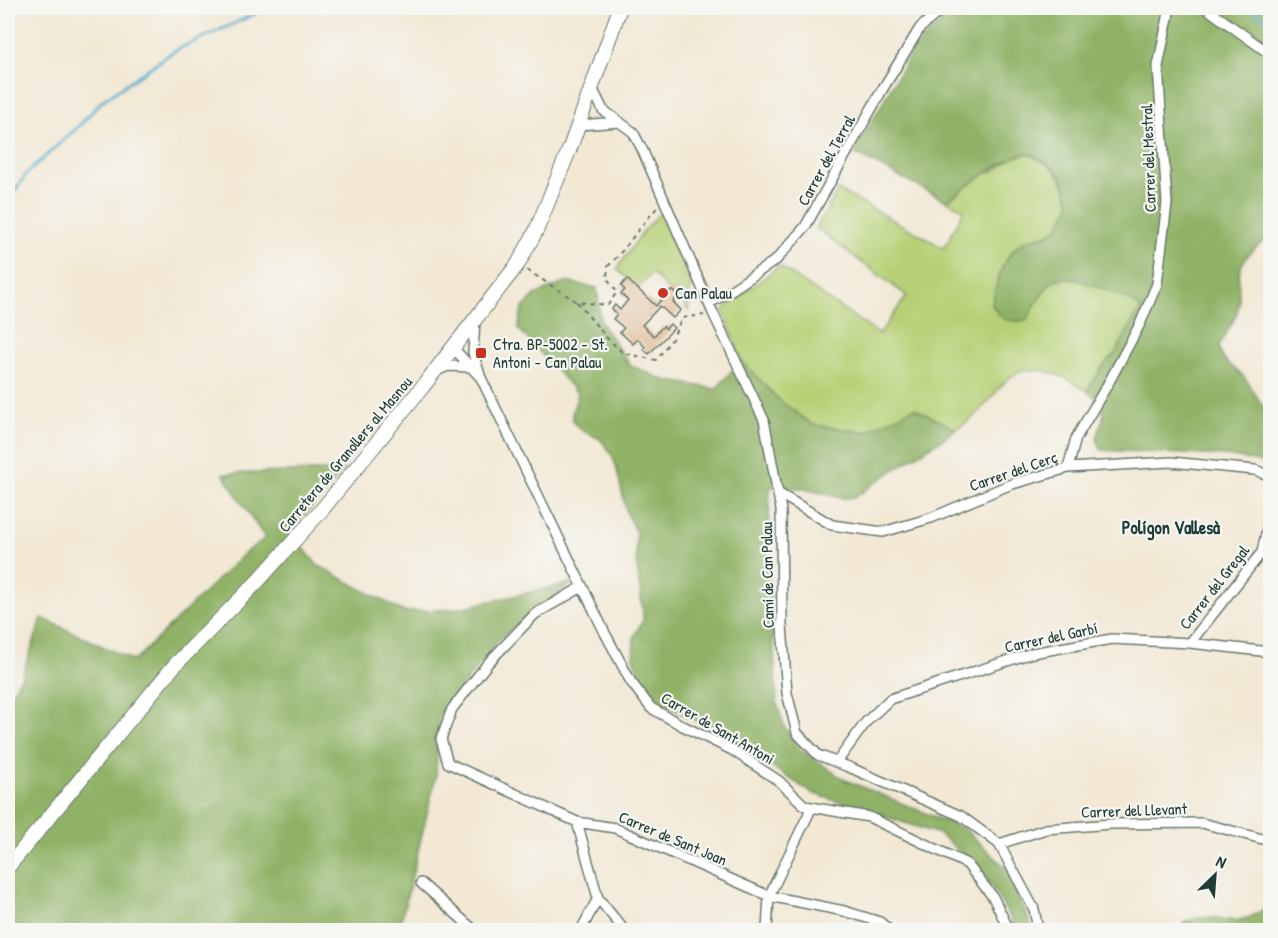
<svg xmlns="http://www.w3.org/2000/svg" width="1278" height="938" font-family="'Patrick Hand',sans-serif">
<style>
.green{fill:#b6d075;stroke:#6a8654;stroke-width:1.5}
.forest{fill:#90b266;stroke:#58784d;stroke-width:1.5}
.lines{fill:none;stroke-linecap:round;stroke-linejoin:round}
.stream{stroke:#4ea9cc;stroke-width:3}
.building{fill:#ddb48b}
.street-casing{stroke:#69796c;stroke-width:12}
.secondary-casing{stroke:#69796c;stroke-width:16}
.path{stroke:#69796c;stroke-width:2;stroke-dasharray:4.5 4.5;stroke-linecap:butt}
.street{stroke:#fff;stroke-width:9}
.secondary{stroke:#fff;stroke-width:14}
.poi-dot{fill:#c8321e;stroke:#f6f6f2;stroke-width:2}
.labels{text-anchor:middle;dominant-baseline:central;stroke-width:4.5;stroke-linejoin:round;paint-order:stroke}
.street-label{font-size:16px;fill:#1f3d34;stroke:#f6f6f2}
.poi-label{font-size:16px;fill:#1f3d34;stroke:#f6f6f2;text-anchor:start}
.neighbourhood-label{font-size:18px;font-weight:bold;fill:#1f3d34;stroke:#f6f6f2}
</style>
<rect width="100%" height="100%" fill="#f6f6f2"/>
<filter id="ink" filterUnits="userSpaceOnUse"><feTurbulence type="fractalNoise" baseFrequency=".0167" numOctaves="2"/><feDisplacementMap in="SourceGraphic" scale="12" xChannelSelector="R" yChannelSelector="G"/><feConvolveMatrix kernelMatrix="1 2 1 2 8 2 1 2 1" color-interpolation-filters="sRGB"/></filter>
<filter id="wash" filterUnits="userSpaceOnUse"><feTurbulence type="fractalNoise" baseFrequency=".008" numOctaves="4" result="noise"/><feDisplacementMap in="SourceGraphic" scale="24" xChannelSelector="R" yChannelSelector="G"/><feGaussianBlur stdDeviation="1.35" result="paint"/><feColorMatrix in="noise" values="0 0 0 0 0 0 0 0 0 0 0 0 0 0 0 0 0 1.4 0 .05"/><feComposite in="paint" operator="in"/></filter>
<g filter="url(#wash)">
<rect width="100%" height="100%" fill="#f2e8d4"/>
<path class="green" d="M 1027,154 C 1054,165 1064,176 1070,204 C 1064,218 1059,232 1044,235 C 1036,237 1029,239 1022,243 C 1002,255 996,284 992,305 L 1027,319 C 1034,308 1044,284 1058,279 C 1075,273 1127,298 1141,307 L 1115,354 L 1103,366 L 1087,391 C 1063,374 1026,357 1003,384 C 988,401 977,418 956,429 L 914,408 L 866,432 L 813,425 L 779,400 L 741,360 L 723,310 L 779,266 L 879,334 L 907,296 L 816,228 L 838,190 L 944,248 L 964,210 L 947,201 L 981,175 L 993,171 L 1014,157 Z
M 660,213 L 691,283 L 688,311 L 677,292 L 669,291 L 652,273 L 638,289 L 617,269 L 644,230 Z"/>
<path class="forest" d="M 954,8 L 1270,8 L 1270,237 C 1257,245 1240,259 1239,276 C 1237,288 1241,298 1238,309 C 1234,323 1225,334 1219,347 C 1224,366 1230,363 1243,376 C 1254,388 1259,405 1270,416 L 1270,464 L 1227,456 L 1101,450 L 1097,438 L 1104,414 L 1098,400 L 1087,391 L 1103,366 L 1115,354 L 1141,308 C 1128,298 1074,274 1058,279 C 1044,284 1034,308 1027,320 C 1008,323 1002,321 992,305 C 996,284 1002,255 1022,243 C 1030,238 1040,238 1048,234 C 1060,229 1065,216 1070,205 C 1068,196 1067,185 1062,178 C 1056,168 1039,155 1027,154 C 1011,153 961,190 947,201 L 854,153 L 912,51 Z
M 566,282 L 597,288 L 601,323 L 630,365 L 664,380 L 716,389 L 741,360 L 779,400 L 813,425 L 866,432 L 914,408 L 956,429 L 946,437 L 895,469 L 854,498 L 841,498 L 801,488 L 770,487 L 768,552 L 777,704 L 785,728 L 800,749 L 843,779 L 966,830 L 1007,869 L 1033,930 L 1015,930 L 1013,922 L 981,869 L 939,834 L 812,793 L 725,736 L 662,703 L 645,685 L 633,658 L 634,637 L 643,620 L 643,614 L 636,558 L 636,533 L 627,514 L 616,466 L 611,453 L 600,439 L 583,431 L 573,422 L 572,414 L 578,394 L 518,328 L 522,309 L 535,295 Z
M 344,470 L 290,531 L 317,565 L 404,612 L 455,609 L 572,583 L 500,638 L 439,716 L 436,776 L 399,930 L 8,930 L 8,699 L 22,676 L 42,618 L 134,661 L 246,552 L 265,538 L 223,474 Z
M 1270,904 L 1270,930 L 1183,930 L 1184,923 C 1220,905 1230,938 1270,904 Z"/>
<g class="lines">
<path class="stream" d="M 1250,8 L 1270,22
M 8,201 L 27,173 L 77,128 L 102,101 L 174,51 L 268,8"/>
</g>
<g id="blocks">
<path class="building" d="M 627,279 L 656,306 L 669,291 L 674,291 L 678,295 L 673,302 L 681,310 L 673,318 L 660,306 L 642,325 L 654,336 L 663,326 L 666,329 L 670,324 L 674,328 L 649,354 L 643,349 L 645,347 L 638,339 L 633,344 L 620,332 L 624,328 L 613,319 L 617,314 L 612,309 L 615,305 L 620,310 L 628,300 L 621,294 L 625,290 L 621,286 Z"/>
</g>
</g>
<g filter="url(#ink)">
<use href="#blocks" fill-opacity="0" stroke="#69796c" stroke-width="1.5"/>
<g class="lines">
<g class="street-casing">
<path id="street" d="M 1206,8 L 1270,54
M 592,88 L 603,110 L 633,132 L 642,149 L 713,313 L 764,420 L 781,510 L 782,625 L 787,693 L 797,733 L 818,755 L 851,768 L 961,816 L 999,844 L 1034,909 L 1038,930
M 579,125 L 620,122
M 709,303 L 724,295 L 776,260 L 805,227 L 882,90 L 920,28 L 943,8
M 475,320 L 473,353 L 481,378 L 605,633 L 631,682 L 651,708 L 683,726 L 732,750 L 779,781 L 805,806 L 869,817 L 967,864 L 993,897 L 1009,930
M 455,346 L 455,350 L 481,378
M 436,371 L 448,366 L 469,367
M 1068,468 L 1076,438 L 1109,382 L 1140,324 L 1157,284 L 1167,203 L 1158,66 L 1170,8
M 778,493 L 832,525 L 883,532 L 931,518 L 1009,485 L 1068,468 L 1171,462 L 1255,470 L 1270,476
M 582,587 L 535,614 L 488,663 L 452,709 L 441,739 L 448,763 L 577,822 L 615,828 L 769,896 L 844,911 L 880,922 L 889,930
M 1190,643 L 1262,552 L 1270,515
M 837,762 L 866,722 L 890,699 L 1032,653 L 1112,639 L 1190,643 L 1270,652
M 577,822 L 598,898 L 624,930
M 999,844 L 1046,829 L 1111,824 L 1202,823 L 1270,841
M 421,883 L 474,930
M 581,930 L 598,898
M 767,930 L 769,896 L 812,807"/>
</g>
<g class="secondary-casing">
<path id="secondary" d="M 8,867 L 174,666 L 258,581 L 320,512 L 424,385 L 518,264 L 536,231 L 570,148 L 620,8"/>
</g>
<path class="path" d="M 527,270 L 577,302 L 608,305 L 617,292 L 607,278 L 608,266 C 627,248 640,225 658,207
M 577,302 L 607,338 L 623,353 L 656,360 L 672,339 L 682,318 L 704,315"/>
<use href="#street" class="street"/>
<use href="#secondary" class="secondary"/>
</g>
</g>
<g class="poi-dot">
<circle cx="663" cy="293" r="6"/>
<rect x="475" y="347" width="12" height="12" rx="3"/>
</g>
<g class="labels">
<g class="street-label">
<text transform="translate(1148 158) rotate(-92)">Carrer del Mestral</text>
<text transform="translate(826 160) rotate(-61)">Carrer del Terral</text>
<text transform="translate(345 454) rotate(-50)">Carretera de Granollers al Masnou</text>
<text transform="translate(1013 471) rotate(-19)">Carrer del Cerç</text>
<text transform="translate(767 575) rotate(-91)">Camí de Can Palau</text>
<text transform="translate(1214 587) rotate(-52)">Carrer del Gregal</text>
<text transform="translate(1051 637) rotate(-12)">Carrer del Garbí</text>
<text transform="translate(718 728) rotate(30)">Carrer de Sant Antoni</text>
<text transform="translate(1134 810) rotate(-2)">Carrer del Llevant</text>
<text transform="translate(673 838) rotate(23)">Carrer de Sant Joan</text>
</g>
<g class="poi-label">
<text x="675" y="293">Can Palau</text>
<text x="493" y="344">Ctra. BP-5002 - St.<tspan x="493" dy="18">Antoni - Can Palau</tspan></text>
</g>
<g class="neighbourhood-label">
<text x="1171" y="527">Polígon Vallesà</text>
</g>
</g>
<rect width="1278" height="938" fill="none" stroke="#f6f6f2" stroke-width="30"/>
<g transform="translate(1215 875) rotate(25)" stroke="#f6f6f2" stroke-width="4.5" paint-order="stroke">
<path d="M0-4.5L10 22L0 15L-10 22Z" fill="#1f3d34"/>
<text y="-9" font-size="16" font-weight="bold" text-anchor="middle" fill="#1f3d34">N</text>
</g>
</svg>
